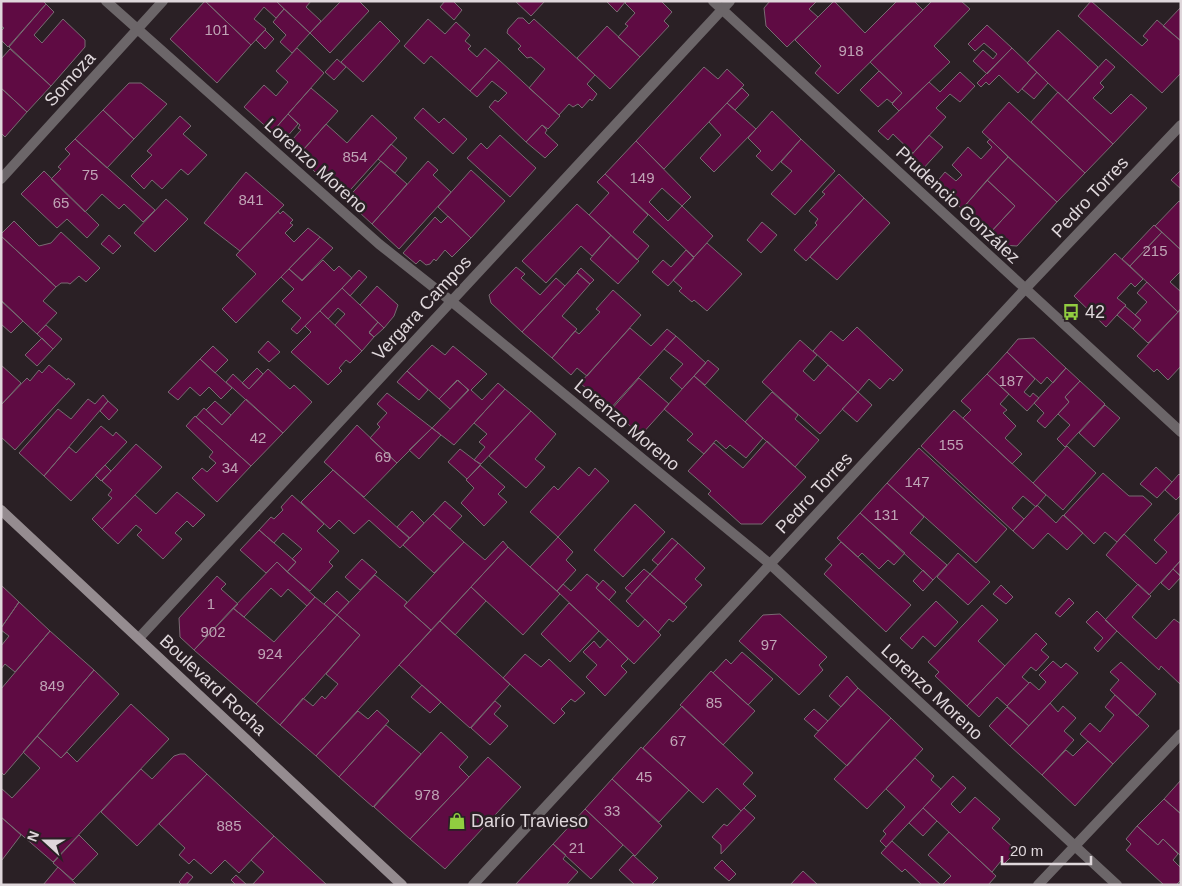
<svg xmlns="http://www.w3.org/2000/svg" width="1182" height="886" font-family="Arial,sans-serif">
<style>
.building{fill:#5f0b43;stroke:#786b72;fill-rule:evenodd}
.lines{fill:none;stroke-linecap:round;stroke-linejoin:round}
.street{stroke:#6c6669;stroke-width:10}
.secondary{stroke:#958c90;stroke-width:10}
.labels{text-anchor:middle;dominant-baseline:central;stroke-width:5;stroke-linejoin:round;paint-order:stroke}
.number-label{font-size:15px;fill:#bfa4b5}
.street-label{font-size:18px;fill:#dfd7db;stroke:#2a2025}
.poi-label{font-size:18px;fill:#dfd7db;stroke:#2a2025;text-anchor:start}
</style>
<rect width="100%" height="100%" fill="#2a2025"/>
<path class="building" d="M 1,1 L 43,1 L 46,4 L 8,47 L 1,40 L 1,31 L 4,28 L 1,26 Z
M 205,1 L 276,1 L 284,9 L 276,18 L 264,7 L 254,19 L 266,29 L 251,45 Z
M 205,1 L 251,45 L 217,83 L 170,39 Z
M 276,1 L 311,1 L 306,7 L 321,21 L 310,33 Z
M 341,1 L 359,1 L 369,11 L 330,53 L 310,33 Z
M 445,1 L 453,1 L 462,10 L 454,20 L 440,7 Z
M 515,1 L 545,1 L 531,16 Z
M 606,1 L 626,1 L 617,12 Z
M 627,1 L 661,1 L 672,12 L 664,21 L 669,26 L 640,57 L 618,37 L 628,26 L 625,24 L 635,13 L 625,3 Z
M 770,1 L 817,1 L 809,9 L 818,17 L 787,47 L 766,26 L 764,8 Z
M 834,1 L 865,33 L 897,1 L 914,1 L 923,10 L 838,94 L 815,73 L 821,66 L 795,40 Z
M 932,1 L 961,1 L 970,9 L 934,46 L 950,62 L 899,111 L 892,104 L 902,93 L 870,62 Z
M 1091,1 L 1142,46 L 1148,40 L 1143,36 L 1157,20 L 1181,41 L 1181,73 L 1162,93 L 1078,16 Z
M 46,4 L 54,12 L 34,35 L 42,43 L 63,19 L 85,40 L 85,47 L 51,86 L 9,47 Z
M 1181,7 L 1181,41 L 1163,26 Z
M 284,9 L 310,33 L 292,53 L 280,42 L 286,35 L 273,22 Z
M 518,18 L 523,18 L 529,24 L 534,19 L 595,75 L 587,84 L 597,94 L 592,101 L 590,99 L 582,108 L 578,104 L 573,107 L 569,104 L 559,115 L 529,88 L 545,69 L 531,57 L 527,58 L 518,49 L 521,46 L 507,33 L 508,29 Z
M 428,19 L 445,34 L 456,22 L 470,35 L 465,41 L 471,46 L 468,49 L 477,57 L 485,48 L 499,60 L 470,91 L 431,56 L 424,64 L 404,46 Z
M 380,21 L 400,41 L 363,82 L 341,62 Z
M 987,25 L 1012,48 L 987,74 L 973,61 L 983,50 L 993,59 L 997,54 L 984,43 L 975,51 L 968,44 Z
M 607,26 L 640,57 L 610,89 L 577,58 Z
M 265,30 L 274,39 L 265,49 L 256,40 Z
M 1058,30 L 1098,67 L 1067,101 L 1027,63 Z
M 297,48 L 324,73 L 272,132 L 244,107 L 264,85 L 276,96 L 288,82 L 276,71 Z
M 1012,48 L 1037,72 L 1018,93 L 999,75 L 989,85 L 986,82 L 981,87 L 977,83 Z
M 10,49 L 51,86 L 27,112 L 1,88 L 1,59 Z
M 337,59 L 346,67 L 334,80 L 325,72 Z
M 1106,59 L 1115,67 L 1100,83 L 1104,87 L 1093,98 L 1111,114 L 1131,94 L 1147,108 L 1113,144 L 1067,101 Z
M 499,60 L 560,116 L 548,129 L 542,125 L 526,142 L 489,107 L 495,100 L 498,102 L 507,93 L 492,81 L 477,97 L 470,91 Z
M 704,67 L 718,79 L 727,69 L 744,85 L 664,169 L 636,141 Z
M 879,71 L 902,93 L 892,103 L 887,99 L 878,107 L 860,90 Z
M 960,72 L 975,86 L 960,102 L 950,94 L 936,108 L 946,117 L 913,153 L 893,134 L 888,140 L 878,131 L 929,82 L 940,92 Z
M 1037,72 L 1048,83 L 1034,99 L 1022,89 Z
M 129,83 L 141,83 L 167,104 L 134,139 L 103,110 Z
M 1,88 L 27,112 L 5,137 L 1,133 Z
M 311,88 L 338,111 L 303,150 L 292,140 L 301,130 L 298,128 L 300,125 L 288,114 Z
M 742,88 L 749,95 L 735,110 L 727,103 Z
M 1058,92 L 1113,144 L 1085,173 L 1031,122 Z
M 1009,102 L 1085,173 L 1057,202 L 982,132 Z
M 727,103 L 756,129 L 714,172 L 700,158 L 721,135 L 709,122 Z
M 423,108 L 439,123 L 444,118 L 467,139 L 453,154 L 414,118 Z
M 103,110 L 134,139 L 107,168 L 75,139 Z
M 772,111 L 801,139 L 772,171 L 756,156 L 761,151 L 748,138 Z
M 288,114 L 298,124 L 286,138 L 275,129 Z
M 372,115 L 397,138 L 343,198 L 298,156 L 326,124 L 347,143 Z
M 180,116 L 191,126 L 183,134 L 207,155 L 188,175 L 181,169 L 162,189 L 152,180 L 144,189 L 131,176 L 152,155 L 147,151 Z
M 542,125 L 547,130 L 545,133 L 558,145 L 545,158 L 526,142 Z
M 500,135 L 536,168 L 510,197 L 467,158 L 481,143 L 487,149 Z
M 929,135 L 943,147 L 921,171 L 908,159 Z
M 75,139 L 155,210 L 143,222 L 124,204 L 119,209 L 102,194 L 85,212 L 51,179 L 61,169 L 58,167 L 70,154 L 65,149 Z
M 801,139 L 835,171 L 795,215 L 771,194 L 792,171 L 781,162 Z
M 990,139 L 1008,157 L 962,209 L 935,184 L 945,172 L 956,181 L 962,175 L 952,165 L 968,147 L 981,159 L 992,147 L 987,142 Z
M 636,141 L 691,197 L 682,206 L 713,236 L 694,257 L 605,174 ZM 662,188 L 682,206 L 668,221 L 649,202 Z
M 391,144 L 407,158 L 395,173 L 378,159 Z
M 1008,157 L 1057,202 L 1017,246 L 1001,245 L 989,234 L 1015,206 L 987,180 Z
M 381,161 L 407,184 L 372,224 L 346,200 Z
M 428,161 L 438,170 L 433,175 L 451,192 L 399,249 L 372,224 Z
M 471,170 L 505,201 L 471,238 L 438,207 Z
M 1181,170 L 1181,189 L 1171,180 Z
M 44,171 L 99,225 L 87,238 L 67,219 L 57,228 L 21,194 Z
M 246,172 L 284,205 L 240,251 L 204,223 Z
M 605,174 L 648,215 L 633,232 L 649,246 L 637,260 L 589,215 L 609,193 L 597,182 Z
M 839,174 L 864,198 L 806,261 L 794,250 L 817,225 L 815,223 L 818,219 L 809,211 L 825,194 L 822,192 Z
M 987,180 L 1015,206 L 989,234 L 962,209 Z
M 864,198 L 890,223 L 837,280 L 810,257 Z
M 166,199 L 188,219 L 155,252 L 134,233 Z
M 1179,201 L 1181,202 L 1181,250 L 1155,226 Z
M 577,204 L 611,235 L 592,256 L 581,246 L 546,283 L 522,261 Z
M 278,211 L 280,214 L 283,211 L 293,220 L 290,223 L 293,225 L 285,233 L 294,242 L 308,228 L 320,237 L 236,323 L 222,309 L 256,274 L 236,255 Z
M 448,216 L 471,238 L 452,257 L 445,250 L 436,261 L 434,259 L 430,264 L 426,265 L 420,260 L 416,264 L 403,253 L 435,217 L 441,223 Z
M 14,221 L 39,246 L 51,243 L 61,232 L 100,268 L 86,282 L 79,276 L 70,284 L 68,283 L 61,283 L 56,287 L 1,236 L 1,234 Z
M 762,222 L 777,235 L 761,253 L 747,240 Z
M 1154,225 L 1162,232 L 1130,266 L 1122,259 Z
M 1162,232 L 1181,250 L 1181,271 L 1170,282 L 1181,292 L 1181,308 L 1178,312 L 1130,266 Z
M 109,235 L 121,246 L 113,254 L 101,244 Z
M 611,235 L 639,261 L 618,284 L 590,259 Z
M 1,236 L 56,287 L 43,301 L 57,313 L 37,334 L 1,301 Z
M 320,237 L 333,248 L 302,280 L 289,269 Z
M 707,243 L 742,274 L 707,311 L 694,300 L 692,302 L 679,291 L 682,288 L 673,280 Z
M 686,250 L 694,258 L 668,286 L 652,272 L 663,260 L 671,267 Z
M 1115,253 L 1143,279 L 1135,287 L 1131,283 L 1117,298 L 1126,305 L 1106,327 L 1074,296 Z
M 323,260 L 334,271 L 339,266 L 352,278 L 297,334 L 291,329 L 301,318 L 282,301 L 294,289 L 281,277 L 289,269 L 302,281 Z
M 516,267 L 525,274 L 521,278 L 540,295 L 556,278 L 565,286 L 522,332 L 491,303 L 489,295 Z
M 581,268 L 594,280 L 590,284 L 577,272 Z
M 359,270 L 367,277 L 350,296 L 342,288 Z
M 577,273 L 590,284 L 562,316 L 577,329 L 552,358 L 522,332 Z
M 1147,282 L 1178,312 L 1148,343 L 1133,329 L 1141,320 L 1135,315 L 1147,302 L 1137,293 Z
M 377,286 L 398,305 L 394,316 L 384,328 L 360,305 Z
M 342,288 L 378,322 L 369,333 L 374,337 L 362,351 L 335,325 L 345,314 L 338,308 L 328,319 L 320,311 Z
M 613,290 L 641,315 L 587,376 L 577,368 L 571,375 L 552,358 L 575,331 L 579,334 L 600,312 L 596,309 Z
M 1,300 L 23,321 L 11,333 L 1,324 Z
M 1125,306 L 1141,320 L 1133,329 L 1117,315 Z
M 1181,309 L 1181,366 L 1168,380 L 1157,369 L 1154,372 L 1137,356 Z
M 320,311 L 362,351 L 350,363 L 346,360 L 339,368 L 342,371 L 328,385 L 291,352 L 311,332 L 305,326 Z
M 378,322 L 384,328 L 374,337 L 369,332 Z
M 46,325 L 62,339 L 53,349 L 37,334 Z
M 857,327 L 903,370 L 893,381 L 890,378 L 880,389 L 869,379 L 858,392 L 813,351 L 831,331 L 843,341 Z
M 630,328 L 651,346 L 667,329 L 676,336 L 610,409 L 580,383 Z
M 676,336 L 706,363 L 682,389 L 670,378 L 683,364 L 664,349 Z
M 42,338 L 53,349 L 37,366 L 25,355 Z
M 1034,338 L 1066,368 L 1053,383 L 1047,377 L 1041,384 L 1007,352 L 1018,339 Z
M 800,340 L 817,355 L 803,371 L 814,381 L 828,365 L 858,392 L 820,434 L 762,382 Z
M 268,341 L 280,352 L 269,362 L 258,352 Z
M 432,345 L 445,355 L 453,346 L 487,374 L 471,390 L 482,400 L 498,383 L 505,389 L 454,445 L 432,428 L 469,390 L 457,380 L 439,399 L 407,371 Z
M 213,346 L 228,360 L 215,373 L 200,359 Z
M 1007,352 L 1035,379 L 1024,392 L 1030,397 L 1033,393 L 1039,398 L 1027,411 L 987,374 Z
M 200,359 L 232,388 L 221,399 L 209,387 L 200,396 L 190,387 L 178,400 L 168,392 Z
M 708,360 L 719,369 L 705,385 L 694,376 Z
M 1,365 L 21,383 L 1,405 Z
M 49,365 L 67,380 L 68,378 L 75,384 L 15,450 L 1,437 L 1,405 L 27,378 L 30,381 L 39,370 L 42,373 Z
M 257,368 L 263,374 L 249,389 L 242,383 Z
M 1066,368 L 1080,381 L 1065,397 L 1069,402 L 1045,428 L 1037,421 L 1044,413 L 1034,403 Z
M 268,369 L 290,389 L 294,385 L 312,402 L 283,433 L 226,382 L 233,374 L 249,389 Z
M 407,371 L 428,390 L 419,400 L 397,382 Z
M 987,374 L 1009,394 L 1000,404 L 1007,410 L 1003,413 L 1016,426 L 1005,438 L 1022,454 L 1012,464 L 963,418 L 971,410 L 961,401 Z
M 694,376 L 763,438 L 746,458 L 730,445 L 726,449 L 716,440 L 704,454 L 687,440 L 693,434 L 664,409 Z
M 639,378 L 669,404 L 641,435 L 611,410 Z
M 458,380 L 468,390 L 450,409 L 439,399 Z
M 1080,381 L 1105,404 L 1065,447 L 1057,439 L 1070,425 L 1058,414 L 1069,402 L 1065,397 Z
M 505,389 L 531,411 L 481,464 L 474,460 L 485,447 L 479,442 L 487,434 L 474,423 Z
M 772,392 L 798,415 L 795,419 L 819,440 L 795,467 L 745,422 Z
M 858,392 L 872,405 L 857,422 L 842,409 Z
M 387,393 L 432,428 L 397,463 L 370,438 L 380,427 L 377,424 L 387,413 L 377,404 Z
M 103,395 L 108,401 L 44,476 L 19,453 L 58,409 L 71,419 L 88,399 L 95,404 Z
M 246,399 L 283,433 L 251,466 L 196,417 L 204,408 L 222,425 Z
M 108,401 L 118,410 L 109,420 L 100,411 Z
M 215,401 L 231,415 L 222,425 L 206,410 Z
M 1105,405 L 1120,418 L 1094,447 L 1079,433 Z
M 954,410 L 1046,495 L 1036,507 L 1023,496 L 1012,508 L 1024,519 L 1013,531 L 921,446 Z
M 531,411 L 556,434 L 535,459 L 545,467 L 526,488 L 489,456 Z
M 195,416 L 251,466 L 217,502 L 192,478 L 202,468 L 207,472 L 216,463 L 209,457 L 213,452 L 186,426 Z
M 357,425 L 397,463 L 364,497 L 324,462 Z
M 101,426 L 113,436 L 116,432 L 127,442 L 71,501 L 44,476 L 69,447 L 76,453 Z
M 432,428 L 441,435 L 419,459 L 409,450 Z
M 767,441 L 806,477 L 762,524 L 741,524 L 708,494 L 711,491 L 688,471 L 714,443 L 743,468 Z
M 136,444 L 162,467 L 102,529 L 92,519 L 112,498 L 108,495 L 112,490 L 102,481 Z
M 1067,446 L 1096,473 L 1063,510 L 1033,483 Z
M 919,448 L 1007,529 L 976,563 L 887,483 Z
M 460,449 L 481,465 L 467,479 L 448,462 Z
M 105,465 L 111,471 L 101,481 L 95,475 Z
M 480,465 L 505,487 L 498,494 L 507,502 L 484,526 L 461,503 L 474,488 L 466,480 Z
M 579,467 L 589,476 L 595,468 L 609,481 L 558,537 L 530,512 L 554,486 L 558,490 Z
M 1156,467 L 1172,482 L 1157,498 L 1140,484 Z
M 333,470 L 409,538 L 400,548 L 369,520 L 354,534 L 339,520 L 330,529 L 301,502 Z
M 1103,473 L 1129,496 L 1143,496 L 1152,504 L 1117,542 L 1105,532 L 1094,544 L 1064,515 Z
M 1179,474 L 1181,476 L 1181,495 L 1176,500 L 1165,490 Z
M 887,483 L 924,517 L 910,533 L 947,565 L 933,580 L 860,513 Z
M 177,492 L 205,515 L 193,527 L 187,521 L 175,533 L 182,539 L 163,559 L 137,535 L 142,530 L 136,525 L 118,544 L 102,529 L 135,495 L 156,514 Z
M 292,495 L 324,524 L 317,531 L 339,551 L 329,562 L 333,566 L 310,591 L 287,572 L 296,562 L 292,559 L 302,549 L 283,533 L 274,543 L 259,530 L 271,517 L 274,519 L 283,510 L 281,507 Z
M 445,501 L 462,516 L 450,529 L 433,514 Z
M 635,504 L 665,532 L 623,577 L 594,550 Z
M 1037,505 L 1056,523 L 1063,515 L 1083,533 L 1067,550 L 1048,533 L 1033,549 L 1013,531 Z
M 412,511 L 424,523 L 410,538 L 397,527 Z
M 1181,511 L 1181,560 L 1149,595 L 1106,555 L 1124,534 L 1156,564 L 1167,552 L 1154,540 Z
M 860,513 L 905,553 L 894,565 L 888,560 L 879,569 L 862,553 L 858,557 L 837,538 Z
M 433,514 L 464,542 L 434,573 L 403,545 Z
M 259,530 L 296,562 L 287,572 L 277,562 L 266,573 L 240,550 Z
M 558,537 L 573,552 L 566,560 L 576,570 L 557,591 L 530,567 Z
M 672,538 L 678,543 L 658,565 L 652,560 Z
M 503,541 L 508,547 L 431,630 L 404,606 L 464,542 L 485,560 Z
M 841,542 L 911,605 L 886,632 L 824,574 L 832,565 L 825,559 Z
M 678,543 L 705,568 L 695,579 L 702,585 L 684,604 L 650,574 Z
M 508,547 L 560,594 L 523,635 L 471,587 Z
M 958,553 L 990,582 L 968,605 L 937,577 Z
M 362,559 L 377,572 L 360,590 L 345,577 Z
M 1181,560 L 1181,576 L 1173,569 Z
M 277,562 L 315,597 L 307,606 L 288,589 L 281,597 L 271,588 L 244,617 L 233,608 Z
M 644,569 L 650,574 L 632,594 L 625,588 Z
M 1173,569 L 1181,577 L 1169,590 L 1161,583 Z
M 923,570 L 933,580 L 923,591 L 913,581 Z
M 587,574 L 599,584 L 596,588 L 638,627 L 645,619 L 661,635 L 634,664 L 557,591 L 563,584 L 571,591 Z
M 650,574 L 687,607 L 673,622 L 669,619 L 658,632 L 626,601 Z
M 375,575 L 407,602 L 404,606 L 431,630 L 316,756 L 280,725 L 303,698 L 313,706 L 322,696 L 325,699 L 338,684 L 326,674 L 360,635 L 337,615 Z
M 217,576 L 226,584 L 221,589 L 238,604 L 194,650 L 180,637 L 179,618 Z
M 603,580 L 616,592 L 609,600 L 596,588 Z
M 1138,584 L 1151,596 L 1132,617 L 1156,639 L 1174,619 L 1181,624 L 1181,685 L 1161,666 L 1159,670 L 1105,620 Z
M 1,585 L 19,602 L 1,628 Z
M 1001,585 L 1013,597 L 1006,604 L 993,594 Z
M 471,587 L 486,601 L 455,635 L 440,621 Z
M 337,591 L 349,602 L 337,615 L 324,604 Z
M 315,597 L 337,615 L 256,704 L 194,650 L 233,608 L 274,642 Z
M 1069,598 L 1074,603 L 1060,617 L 1055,613 Z
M 936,601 L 958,622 L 935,647 L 923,636 L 912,649 L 900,638 Z
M 19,602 L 50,631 L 15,672 L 5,664 L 1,669 L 1,646 L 9,636 L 1,630 L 1,628 Z
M 569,603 L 599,631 L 570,662 L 541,634 Z
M 982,605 L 998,620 L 978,641 L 1005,666 L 967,706 L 935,676 L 939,672 L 928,662 Z
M 1097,611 L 1117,631 L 1098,652 L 1094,648 L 1103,638 L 1086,622 Z
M 780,614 L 827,657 L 819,665 L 823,670 L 799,695 L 739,641 L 763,615 Z
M 337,615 L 360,635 L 280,725 L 256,704 Z
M 440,621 L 510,684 L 470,728 L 399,665 Z
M 50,631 L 94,670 L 4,775 L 1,772 L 1,689 Z
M 1036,633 L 1047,644 L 1041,650 L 1049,657 L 1036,671 L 1031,667 L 1022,677 L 1029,683 L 1007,706 L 997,697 L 979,717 L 967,706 Z
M 608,639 L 628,659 L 621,666 L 627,672 L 605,696 L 586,677 L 597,665 L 583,652 L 594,641 L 600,648 Z
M 742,652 L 773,679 L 748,705 L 713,673 L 726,659 L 731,664 Z
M 525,654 L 541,667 L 549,659 L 585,693 L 575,702 L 571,699 L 561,709 L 565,713 L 554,724 L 503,678 Z
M 1053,661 L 1061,668 L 1066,663 L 1078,673 L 1029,726 L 1007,706 L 1030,682 L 1039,690 L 1046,682 L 1039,675 Z
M 1121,662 L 1156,694 L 1137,716 L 1110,690 L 1119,680 L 1110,672 Z
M 94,670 L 119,694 L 61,758 L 37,736 Z
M 711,671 L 755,711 L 723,745 L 680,705 Z
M 847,676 L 858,688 L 841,707 L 829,696 Z
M 422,685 L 441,702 L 430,713 L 411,697 Z
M 858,688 L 891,718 L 847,766 L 814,736 Z
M 1115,695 L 1149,726 L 1113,764 L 1080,734 L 1090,723 L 1100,732 L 1114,715 L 1105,707 Z
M 495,701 L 501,706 L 494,714 L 508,726 L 490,745 L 471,728 Z
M 1050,703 L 1058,712 L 1063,706 L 1076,718 L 1064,731 L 1074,740 L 1042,775 L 1010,746 Z
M 131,704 L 169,739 L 53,862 L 1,817 L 1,788 L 12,798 L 40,768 L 23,752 L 37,736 L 61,758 L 67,752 L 77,762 Z
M 682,706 L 753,773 L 743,784 L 756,796 L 741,811 L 717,788 L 703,803 L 643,748 Z
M 1007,707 L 1029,726 L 1010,746 L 989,726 Z
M 814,709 L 828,721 L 818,731 L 804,719 Z
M 377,710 L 389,721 L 339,777 L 316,756 L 358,711 L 368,719 Z
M 891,718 L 923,749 L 867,809 L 834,779 Z
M 386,725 L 421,754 L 373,807 L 339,777 Z
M 441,732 L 468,757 L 459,767 L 469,777 L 410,839 L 374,807 Z
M 1088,741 L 1113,764 L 1075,806 L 1042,775 L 1066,750 L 1073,756 Z
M 641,747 L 689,790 L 659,822 L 612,779 Z
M 180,754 L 185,754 L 207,774 L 137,846 L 101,812 L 141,769 L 152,779 L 174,756 Z
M 488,757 L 521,787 L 445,869 L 410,839 Z
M 915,758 L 934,776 L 931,780 L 941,789 L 886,847 L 880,841 L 886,834 L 883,831 L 905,807 L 886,789 Z
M 207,774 L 274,836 L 239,873 L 225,860 L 211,874 L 194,859 L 189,864 L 179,855 L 185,848 L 159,824 Z
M 953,776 L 966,788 L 951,804 L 960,813 L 975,797 L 1000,819 L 992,828 L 1017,851 L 1004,864 L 1001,861 L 992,872 L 923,808 Z
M 612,779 L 662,826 L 635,856 L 585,809 Z
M 1181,780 L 1181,814 L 1164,799 Z
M 1164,799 L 1181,814 L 1181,856 L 1163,839 L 1158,845 L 1137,826 Z
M 744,808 L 755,818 L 721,854 L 721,845 L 712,837 L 724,824 L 727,826 Z
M 923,808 L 937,821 L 923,836 L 909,823 Z
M 585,809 L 623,845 L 591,879 L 553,844 Z
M 1,817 L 21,835 L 2,860 L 1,860 Z
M 1137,826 L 1158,845 L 1163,839 L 1178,854 L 1173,860 L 1180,867 L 1181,866 L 1181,880 L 1176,885 L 1164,885 L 1126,850 L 1131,844 L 1126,839 Z
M 949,832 L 996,876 L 988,885 L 942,885 L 951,876 L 928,855 Z
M 79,835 L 98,854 L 73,880 L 53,863 Z
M 274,836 L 327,885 L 252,885 L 264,872 L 251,860 Z
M 892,841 L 941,885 L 922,885 L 905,869 L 902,872 L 881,853 Z
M 553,844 L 566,855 L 563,859 L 578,872 L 567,884 L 569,885 L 515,885 Z
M 633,855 L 658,878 L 651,885 L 635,885 L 619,870 Z
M 722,860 L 736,874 L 729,881 L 714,868 Z
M 58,867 L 77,885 L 43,885 Z
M 803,871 L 818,885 L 790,885 Z
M 187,872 L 193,877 L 186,885 L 182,885 L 179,882 Z
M 236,875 L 247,885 L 236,885 L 231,880 Z"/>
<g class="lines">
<path class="street" d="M 106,1 L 379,244 L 451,301 L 770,564 L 1117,885
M 713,1 L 1181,432
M 1,179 L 163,1
M 139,638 L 730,1
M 473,885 L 1025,289 L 1181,125
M 1038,885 L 1181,734"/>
<path class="secondary" d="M 1,510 L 402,885"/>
</g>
<defs>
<g id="bus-bare" transform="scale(1.35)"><path d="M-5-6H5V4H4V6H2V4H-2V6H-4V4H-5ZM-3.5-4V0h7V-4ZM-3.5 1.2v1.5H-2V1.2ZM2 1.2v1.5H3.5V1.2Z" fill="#91cd40" stroke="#2a2025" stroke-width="2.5" paint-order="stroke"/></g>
<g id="shop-bare" transform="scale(1.35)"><path d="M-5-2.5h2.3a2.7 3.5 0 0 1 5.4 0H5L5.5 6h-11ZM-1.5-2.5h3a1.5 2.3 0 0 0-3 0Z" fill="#91cd40" stroke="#2a2025" stroke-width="2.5" paint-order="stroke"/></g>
</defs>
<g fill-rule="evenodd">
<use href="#bus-bare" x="1071" y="312"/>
<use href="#shop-bare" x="457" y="821"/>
</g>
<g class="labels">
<g class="number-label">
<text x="217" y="29">101</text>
<text x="851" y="50">918</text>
<text x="355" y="156">854</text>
<text x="90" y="174">75</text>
<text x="642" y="177">149</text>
<text x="251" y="199">841</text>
<text x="61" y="202">65</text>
<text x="1155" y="250">215</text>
<text x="1011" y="380">187</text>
<text x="258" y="437">42</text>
<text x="951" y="444">155</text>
<text x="383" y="456">69</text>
<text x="230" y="467">34</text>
<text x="917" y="481">147</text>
<text x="886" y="514">131</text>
<text x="211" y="603">1</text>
<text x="213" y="631">902</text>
<text x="769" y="644">97</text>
<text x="270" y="653">924</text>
<text x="52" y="685">849</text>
<text x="714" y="702">85</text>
<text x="678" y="740">67</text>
<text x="644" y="776">45</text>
<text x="427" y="794">978</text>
<text x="612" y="810">33</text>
<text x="229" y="825">885</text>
<text x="577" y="847">21</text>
</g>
<g class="street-label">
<text transform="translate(70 79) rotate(-48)">Somoza</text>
<text transform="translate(316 166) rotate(42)">Lorenzo Moreno</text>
<text transform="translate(1090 197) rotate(-47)">Pedro Torres</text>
<text transform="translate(958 205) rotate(43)">Prudencio González</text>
<text transform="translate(422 308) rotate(-47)">Vergara Campos</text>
<text transform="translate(627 425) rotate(40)">Lorenzo Moreno</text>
<text transform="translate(814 493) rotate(-47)">Pedro Torres</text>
<text transform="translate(213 685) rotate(43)">Boulevard Rocha</text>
<text transform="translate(932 692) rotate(43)">Lorenzo Moreno</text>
</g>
<g class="poi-label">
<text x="1085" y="312">42</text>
<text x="471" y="821">Darío Travieso</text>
</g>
</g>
<rect width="1182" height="886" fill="none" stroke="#dfd7db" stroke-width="5"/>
<g transform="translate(45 841) rotate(291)" stroke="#2a2025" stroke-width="4" paint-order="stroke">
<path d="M0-4L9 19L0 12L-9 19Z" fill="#dfd7db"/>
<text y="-8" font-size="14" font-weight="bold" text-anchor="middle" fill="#dfd7db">N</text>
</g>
<path d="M1002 856v8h89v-8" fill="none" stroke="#dfd7db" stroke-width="2.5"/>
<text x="1010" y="856" font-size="15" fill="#dfd7db" stroke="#2a2025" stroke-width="4" paint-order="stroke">20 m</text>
</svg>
